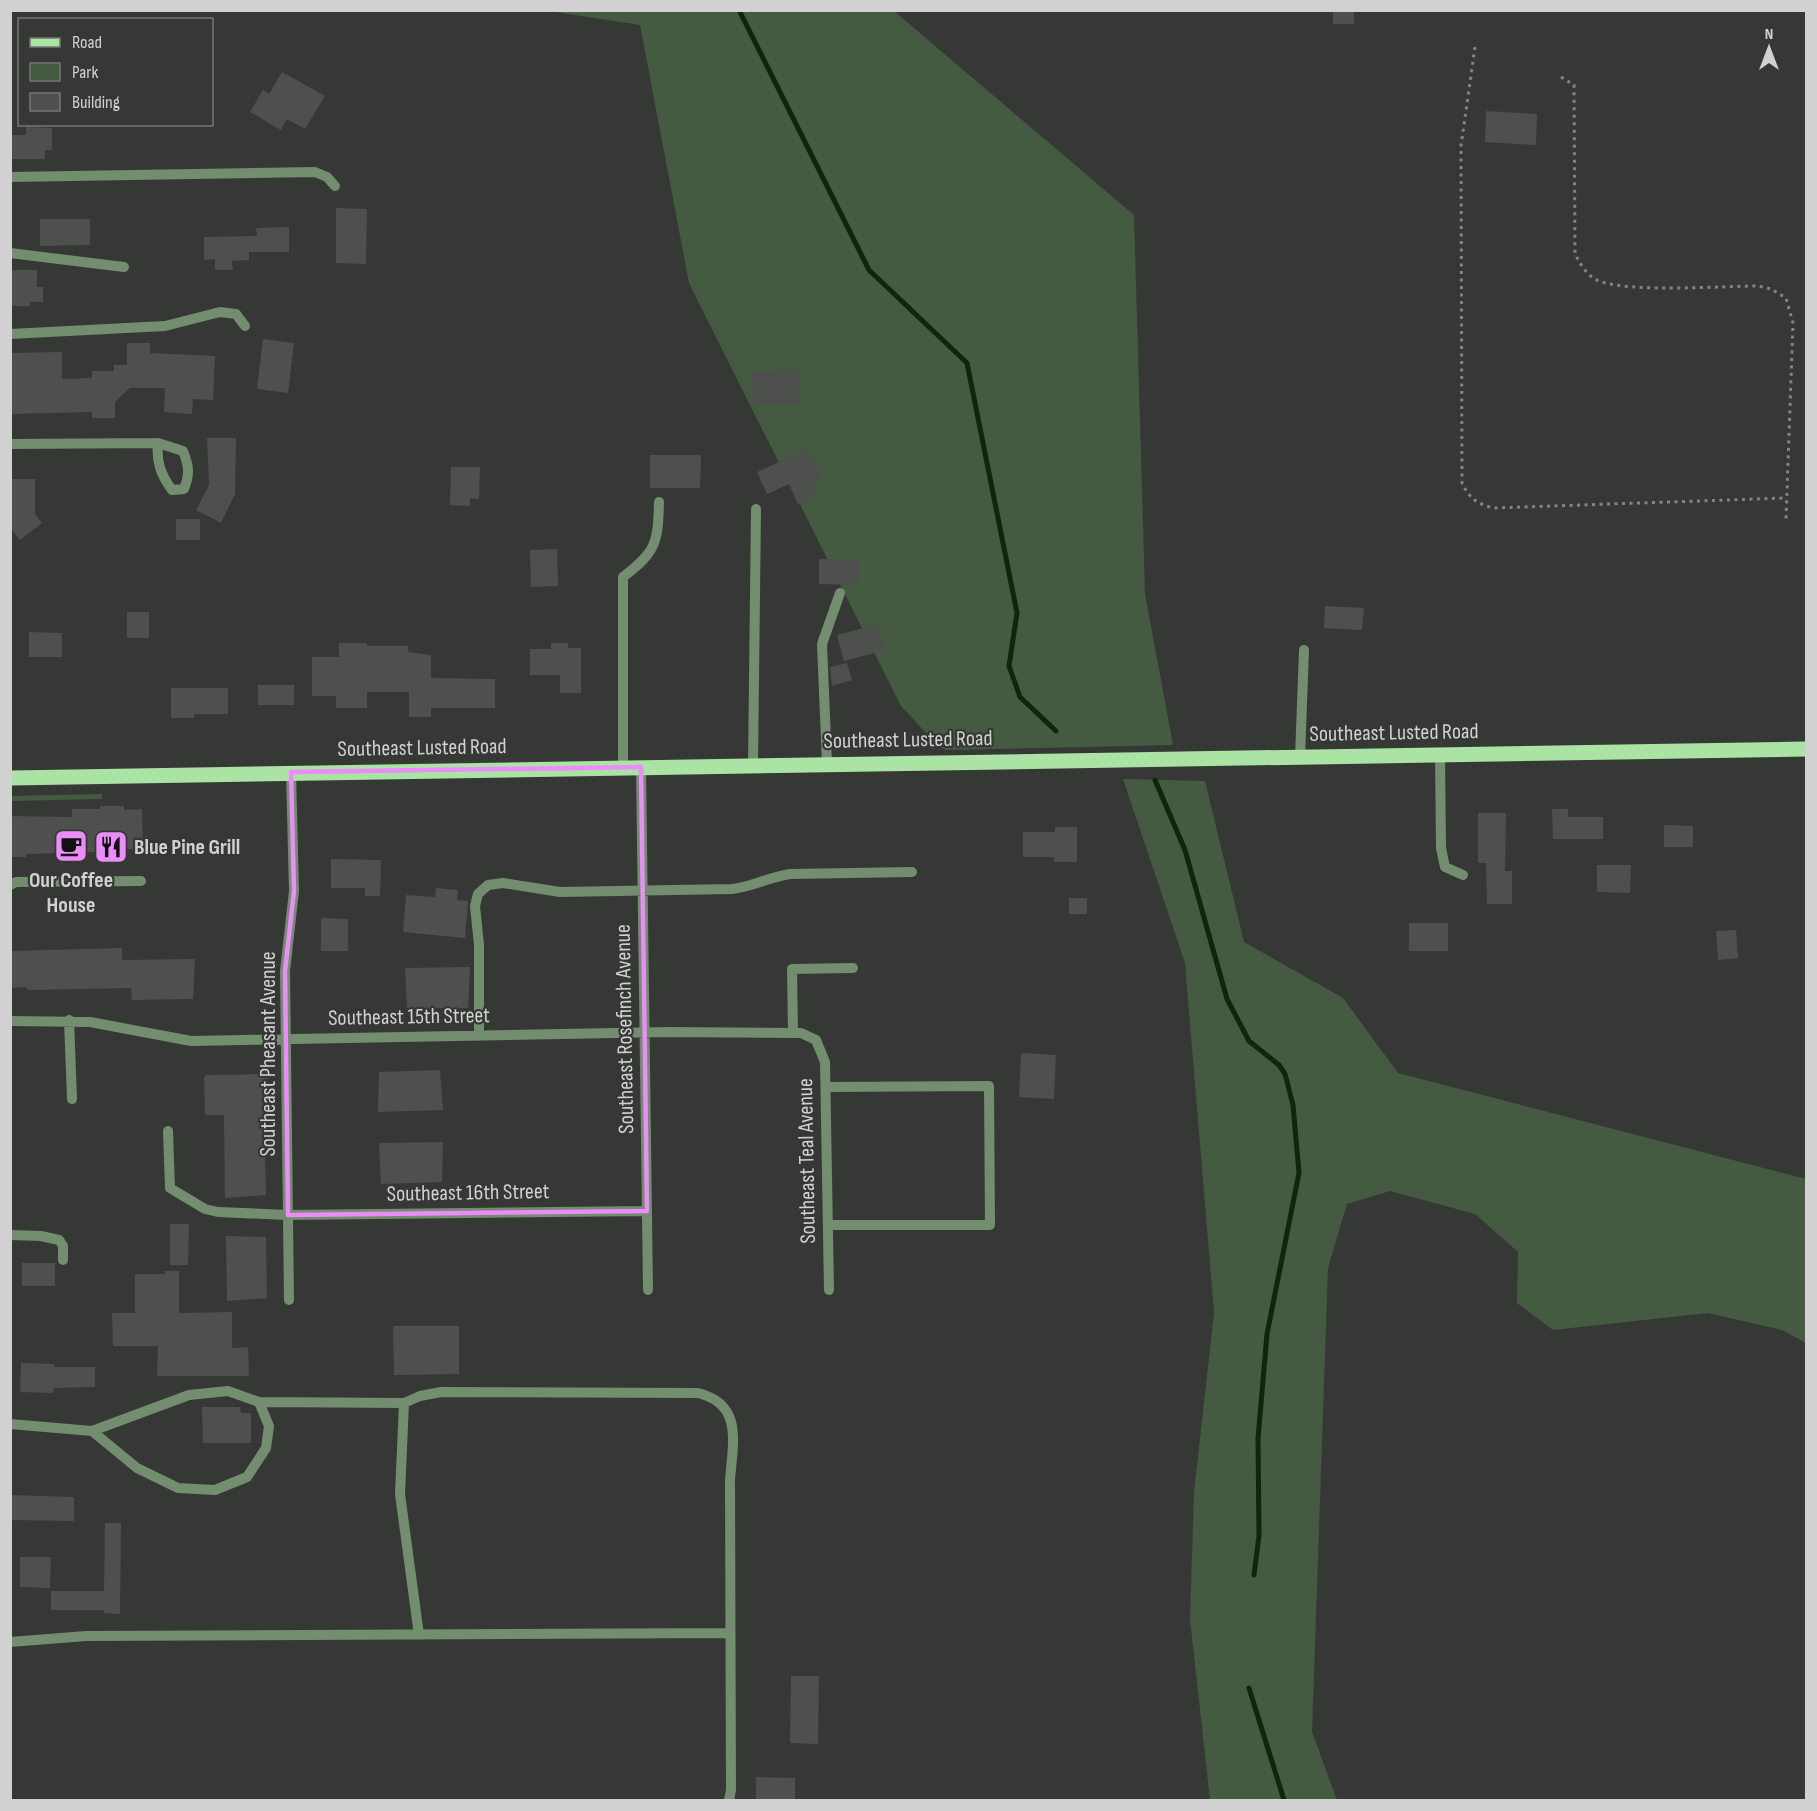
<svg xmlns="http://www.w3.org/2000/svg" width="1817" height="1811" font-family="'Sofia Sans Condensed',sans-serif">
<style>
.green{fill:#445b41}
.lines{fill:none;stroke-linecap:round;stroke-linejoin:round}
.stream{stroke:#0d270a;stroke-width:5}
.building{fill:#4e504d}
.path{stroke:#838583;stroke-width:3;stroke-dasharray:3 4.5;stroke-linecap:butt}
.minor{stroke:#738d6f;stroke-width:10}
.major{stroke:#abe3a4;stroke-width:15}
.marked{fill:none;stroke:#ec8cfb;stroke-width:4.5;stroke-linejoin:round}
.labels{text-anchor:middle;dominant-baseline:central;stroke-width:4.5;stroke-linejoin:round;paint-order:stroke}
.street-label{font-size:22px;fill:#d0d1d0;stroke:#363836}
.poi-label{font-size:22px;font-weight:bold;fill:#d0d1d0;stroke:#363836;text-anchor:start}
</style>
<rect width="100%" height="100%" fill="#363836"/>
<path class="green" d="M 549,11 L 894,11 L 1134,215 L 1145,594 L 1173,745 L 946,750 L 939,747 L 901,706 L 689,283 L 640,25 Z
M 1123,779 L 1205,781 L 1244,942 L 1343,998 L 1398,1073 L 1806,1179 L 1806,1343 L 1782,1330 L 1708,1313 L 1553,1330 L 1517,1303 L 1518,1252 L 1475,1214 L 1390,1191 L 1347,1204 L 1328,1268 L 1312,1732 L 1337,1800 L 1210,1800 L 1190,1619 L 1194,1492 L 1214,1313 L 1185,963 Z
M 102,794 L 102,799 L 11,801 L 11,796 Z"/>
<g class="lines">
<path class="stream" d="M 739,10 L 869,270 L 967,363 L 1017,613 L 1009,666 L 1020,697 L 1056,731
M 1155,780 L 1185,850 L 1227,999 L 1249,1041 L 1279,1065 L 1285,1074 L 1293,1105 L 1299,1173 L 1267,1334 L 1258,1438 L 1259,1536 L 1254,1575
M 1249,1688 L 1284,1800"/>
</g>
<path class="building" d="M 1333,10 L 1354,10 L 1354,24 L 1333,24 Z
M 282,72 L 325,96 L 305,129 L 287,119 L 281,130 L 250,112 L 263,90 L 269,94 Z
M 1486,111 L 1537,114 L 1536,145 L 1485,142 Z
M 26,127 L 52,128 L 52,150 L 45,150 L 45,159 L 10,159 L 10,135 L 26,135 Z
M 336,208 L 367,209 L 366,264 L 336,263 Z
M 40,219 L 90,219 L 90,245 L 40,246 Z
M 289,227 L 289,252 L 249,252 L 249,260 L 232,261 L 233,270 L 215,270 L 215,259 L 204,260 L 204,237 L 257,236 L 256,228 Z
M 10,270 L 37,270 L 37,287 L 43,287 L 43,302 L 30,302 L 30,306 L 10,306 Z
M 263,339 L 294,343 L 288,393 L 257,389 Z
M 127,343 L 150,343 L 150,353 L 215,356 L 213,400 L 193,399 L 192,414 L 164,412 L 165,388 L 130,388 L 115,402 L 115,418 L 92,418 L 92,412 L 10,414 L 10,353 L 62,352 L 62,379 L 92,378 L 92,371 L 114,371 L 114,365 L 127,365 Z
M 798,370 L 800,403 L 754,405 L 752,372 Z
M 207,438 L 236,438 L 235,494 L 221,523 L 196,510 L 209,485 Z
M 808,449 L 821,477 L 813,481 L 819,495 L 798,504 L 789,484 L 767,494 L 757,472 Z
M 650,455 L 701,455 L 700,488 L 650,488 Z
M 451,467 L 480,467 L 479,499 L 470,498 L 470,506 L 450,505 Z
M 10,479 L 35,479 L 35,514 L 42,523 L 20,540 L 10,527 Z
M 176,519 L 200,519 L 200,540 L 176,540 Z
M 557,549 L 558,586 L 531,587 L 530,550 Z
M 819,559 L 859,560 L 859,585 L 819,584 Z
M 1325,606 L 1364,608 L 1362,630 L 1324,628 Z
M 127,612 L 149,612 L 149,638 L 127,638 Z
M 879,624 L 886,650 L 844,661 L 837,635 Z
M 29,632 L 62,633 L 62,657 L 29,657 Z
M 339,643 L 367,643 L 367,646 L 408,646 L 408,652 L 431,655 L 431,678 L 495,679 L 495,708 L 431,708 L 431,717 L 409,717 L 409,692 L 367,692 L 367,708 L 336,708 L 336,696 L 312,696 L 312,657 L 339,657 Z
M 551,643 L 568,643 L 568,648 L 581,648 L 581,693 L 560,693 L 560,675 L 530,675 L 530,649 L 551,649 Z
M 847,663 L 852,680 L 832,686 L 830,667 Z
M 258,685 L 294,685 L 294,705 L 258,705 Z
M 171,688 L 228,688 L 228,714 L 194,714 L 194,718 L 171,718 Z
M 100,806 L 124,806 L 124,810 L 142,809 L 143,849 L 125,849 L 125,855 L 100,856 L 100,852 L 26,854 L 26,857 L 10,857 L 10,816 L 72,817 L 72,809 L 100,809 Z
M 1552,809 L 1568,809 L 1568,817 L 1603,817 L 1603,839 L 1553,839 Z
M 1478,813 L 1506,813 L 1505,871 L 1512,871 L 1512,904 L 1487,904 L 1486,863 L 1478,863 Z
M 1664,825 L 1693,826 L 1693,847 L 1664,847 Z
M 1055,827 L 1077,827 L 1077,862 L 1054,862 L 1054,857 L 1023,857 L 1023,832 L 1055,832 Z
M 331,859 L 381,860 L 380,896 L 365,896 L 365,888 L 331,888 Z
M 1597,865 L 1631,865 L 1630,893 L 1597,892 Z
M 436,888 L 458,890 L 457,900 L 468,901 L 465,938 L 403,932 L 406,895 L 435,897 Z
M 1069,898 L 1087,898 L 1087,914 L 1069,914 Z
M 321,918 L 348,919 L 348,951 L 321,951 Z
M 1409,923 L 1448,923 L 1448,951 L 1409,951 Z
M 1736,930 L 1738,958 L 1718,960 L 1716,931 Z
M 122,948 L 122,960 L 195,959 L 193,999 L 132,1000 L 131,988 L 27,990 L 27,987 L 10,988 L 10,951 Z
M 470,967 L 468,1008 L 407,1008 L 405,968 Z
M 1021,1053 L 1056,1055 L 1054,1099 L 1019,1097 Z
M 440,1070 L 443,1110 L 378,1112 L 379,1072 Z
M 267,1074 L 269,1114 L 264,1114 L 266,1195 L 225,1198 L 224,1115 L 205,1115 L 204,1078 L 206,1075 Z
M 443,1142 L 442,1182 L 381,1184 L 379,1143 Z
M 170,1224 L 189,1224 L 188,1265 L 170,1265 Z
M 226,1236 L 266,1237 L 267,1298 L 227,1301 Z
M 22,1263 L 55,1263 L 55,1286 L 22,1286 Z
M 165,1271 L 179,1271 L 179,1313 L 232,1312 L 232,1348 L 248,1347 L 249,1376 L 157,1376 L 158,1346 L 113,1346 L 112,1313 L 135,1313 L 135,1274 L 165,1274 Z
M 393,1326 L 459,1326 L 459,1374 L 394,1375 Z
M 21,1363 L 54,1364 L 54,1367 L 95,1367 L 95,1387 L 54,1388 L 53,1393 L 20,1392 Z
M 202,1407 L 240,1407 L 241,1413 L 251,1413 L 251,1443 L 203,1443 Z
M 10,1495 L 74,1497 L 74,1521 L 10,1520 Z
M 105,1523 L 121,1523 L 120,1614 L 104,1613 L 104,1610 L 51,1610 L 51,1591 L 104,1591 Z
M 20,1557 L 51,1557 L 50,1588 L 20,1587 Z
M 791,1676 L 819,1676 L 818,1744 L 790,1743 Z
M 756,1777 L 795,1778 L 795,1800 L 756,1800 Z"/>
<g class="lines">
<path class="path" d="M 1475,47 L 1461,146 L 1462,483 C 1470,499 1477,504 1494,508 L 1785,498
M 1561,77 L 1574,85 L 1575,254 C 1581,265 1587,276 1599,281 C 1632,293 1720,286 1758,286 L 1771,289 L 1786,298 L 1793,323 L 1786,519"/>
<path class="minor" d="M 10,177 L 315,172 L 327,177 L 335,186
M 10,253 L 124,267
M 10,334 L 165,326 L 220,312 L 236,314 L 245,326
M 10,444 L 158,443 L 183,451 C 189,466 190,474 184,489 L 172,490 C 161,475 156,462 158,443
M 1440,755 L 1441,848 L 1445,867 L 1463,875
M 1300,757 L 1304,650
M 827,764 L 822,644 L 840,593
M 753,765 L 756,509
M 623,767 L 623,577 C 656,552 658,543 659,502
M 641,767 L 648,1290
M 10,885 L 16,882 L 141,881
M 69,1020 L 72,1099
M 10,1021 L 90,1022 L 191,1041 L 669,1032 L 801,1033 L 816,1040 L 825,1062 L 829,1290
M 793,1031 L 792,969 L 853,968
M 479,1036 L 479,945 L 475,906 L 478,894 L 488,885 L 503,883 L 560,892 L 732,889 C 752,887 769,877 790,874 L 912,872
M 826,1087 L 989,1086 L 990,1225 L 828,1225
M 168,1131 L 170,1188 L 205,1209 L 218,1212 L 288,1215 L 647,1211
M 10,1235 L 41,1236 L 59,1240 L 63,1246 L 63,1260
M 289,1300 L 285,971 L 294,891 L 291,772
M 259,1402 L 404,1403 L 420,1396 L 441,1392 L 698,1393 C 743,1404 733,1442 730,1480 L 731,1790 L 729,1800
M 404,1403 L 400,1494 L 419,1635
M 10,1424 L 92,1431 L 189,1395 L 228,1391 L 259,1402 L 269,1426 L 266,1448 L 247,1477 L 215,1490 L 178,1488 L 137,1468 L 92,1431
M 10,1642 L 86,1636 L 730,1633"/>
<path class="major" d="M 10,778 L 1806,749"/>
</g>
<path class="marked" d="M 641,767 L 647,1211 L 288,1215 L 285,971 L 294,891 L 291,772 Z"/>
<defs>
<g id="cafe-square" transform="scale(1.725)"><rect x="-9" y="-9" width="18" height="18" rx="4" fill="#ec8cfb" stroke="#363836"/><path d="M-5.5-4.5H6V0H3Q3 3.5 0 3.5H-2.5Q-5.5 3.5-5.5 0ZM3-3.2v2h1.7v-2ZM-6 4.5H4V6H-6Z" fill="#111"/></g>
<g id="restaurant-square" transform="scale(1.725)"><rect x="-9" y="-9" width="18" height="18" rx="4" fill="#ec8cfb" stroke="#363836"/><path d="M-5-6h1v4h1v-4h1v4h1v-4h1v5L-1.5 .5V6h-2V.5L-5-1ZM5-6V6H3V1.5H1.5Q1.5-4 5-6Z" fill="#111"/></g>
</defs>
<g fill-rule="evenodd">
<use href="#cafe-square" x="71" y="846"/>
<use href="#restaurant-square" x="111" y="847"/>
</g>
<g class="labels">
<g class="street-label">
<text transform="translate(1394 733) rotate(-1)">Southeast Lusted Road</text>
<text transform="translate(908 740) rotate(-1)">Southeast Lusted Road</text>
<text transform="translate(422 748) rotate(-1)">Southeast Lusted Road</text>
<text transform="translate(409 1017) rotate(-1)">Southeast 15th Street</text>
<text transform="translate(625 1029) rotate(-91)">Southeast Rosefinch Avenue</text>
<text transform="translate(268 1054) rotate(-90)">Southeast Pheasant Avenue</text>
<text transform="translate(807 1161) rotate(-91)">Southeast Teal Avenue</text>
<text transform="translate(468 1193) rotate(-1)">Southeast 16th Street</text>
</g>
<g class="poi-label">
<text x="134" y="847">Blue Pine Grill</text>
<text x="71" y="880" text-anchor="middle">Our Coffee<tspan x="71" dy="25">House</tspan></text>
</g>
</g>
<rect width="1817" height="1811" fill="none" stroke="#d0d1d0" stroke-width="24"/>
<rect x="18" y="18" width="195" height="108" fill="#363836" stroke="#747574" stroke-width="1.5"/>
<rect x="30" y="38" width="30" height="9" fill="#abe3a4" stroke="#747574" stroke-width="1.5"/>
<text x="72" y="48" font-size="18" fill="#d0d1d0">Road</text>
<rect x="30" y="63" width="30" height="18" fill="#445b41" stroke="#747574" stroke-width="1.5"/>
<text x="72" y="78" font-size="18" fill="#d0d1d0">Park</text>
<rect x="30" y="93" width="30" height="18" fill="#4e504d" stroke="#747574" stroke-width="1.5"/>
<text x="72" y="108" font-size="18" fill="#d0d1d0">Building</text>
<g transform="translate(1769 48)" stroke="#363836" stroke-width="4.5" paint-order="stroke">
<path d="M0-4.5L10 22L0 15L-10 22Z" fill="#d0d1d0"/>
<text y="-9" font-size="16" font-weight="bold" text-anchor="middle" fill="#d0d1d0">N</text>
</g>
</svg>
